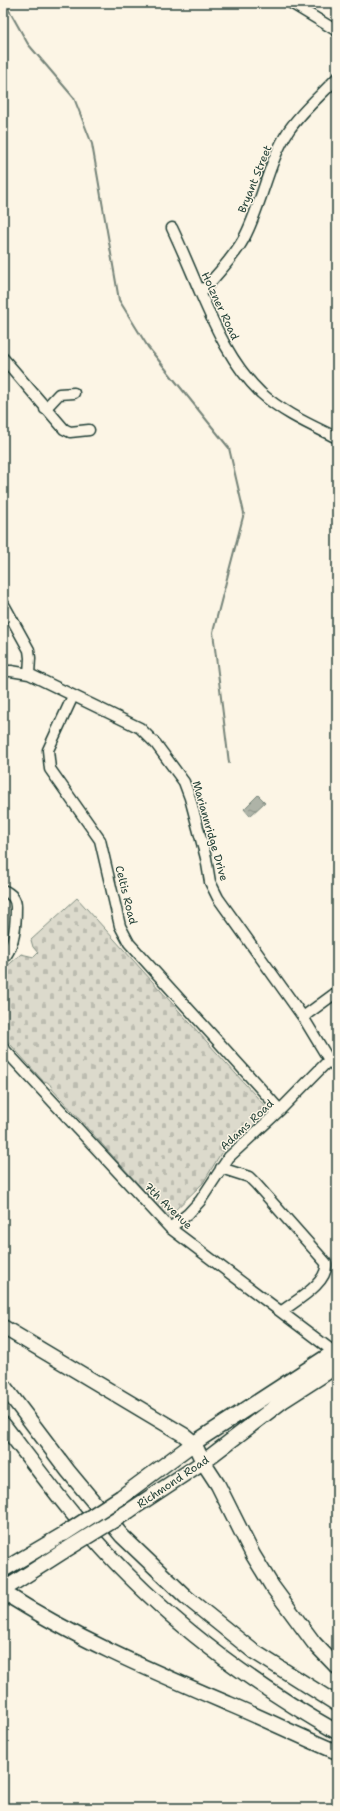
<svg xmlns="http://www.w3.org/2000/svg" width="340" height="1811" font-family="'Shantell Sans',sans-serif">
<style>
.cemetery{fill:url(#cemetery-stones);stroke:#7e8c80}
.water{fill:url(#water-ripples);stroke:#758479}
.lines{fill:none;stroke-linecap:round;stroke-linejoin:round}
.stream{stroke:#758479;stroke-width:2}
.minor-casing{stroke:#1f3d34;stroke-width:13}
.highway-casing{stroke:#1f3d34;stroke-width:17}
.minor{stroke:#fcf5e5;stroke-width:10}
.highway{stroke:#fcf5e5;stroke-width:14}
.highway-bridge-casing{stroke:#1f3d34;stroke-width:17;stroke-linecap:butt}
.highway-bridge{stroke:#fcf5e5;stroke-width:14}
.labels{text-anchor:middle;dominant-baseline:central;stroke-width:3;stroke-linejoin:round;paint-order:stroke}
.street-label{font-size:11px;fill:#1f3d34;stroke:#fcf5e5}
</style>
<defs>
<pattern id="cemetery-stones" width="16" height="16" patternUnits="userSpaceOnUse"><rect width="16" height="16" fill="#dcdacc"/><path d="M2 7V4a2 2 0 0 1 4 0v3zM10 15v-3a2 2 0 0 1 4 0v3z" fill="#bcbcb0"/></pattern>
<pattern id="water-ripples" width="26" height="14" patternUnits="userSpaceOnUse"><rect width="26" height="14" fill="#aeb3a7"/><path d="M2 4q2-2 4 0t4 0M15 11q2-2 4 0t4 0" fill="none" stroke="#8d9389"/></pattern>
</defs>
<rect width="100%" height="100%" fill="#fcf5e5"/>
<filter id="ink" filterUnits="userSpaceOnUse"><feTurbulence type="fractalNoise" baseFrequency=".025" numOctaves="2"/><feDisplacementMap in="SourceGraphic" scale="8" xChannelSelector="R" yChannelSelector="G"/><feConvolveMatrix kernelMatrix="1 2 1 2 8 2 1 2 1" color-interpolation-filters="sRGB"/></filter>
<g filter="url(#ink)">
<path class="cemetery" d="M 77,898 L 264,1105 L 268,1114 L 221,1153 L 203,1183 L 168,1217 L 52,1089 C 51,1085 48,1081 43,1081 L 3,1036 L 3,970 L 21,954 L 34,957 L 38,953 L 33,947 L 31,940 Z"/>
<path class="water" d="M 258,795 L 265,802 L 250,816 L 244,809 Z"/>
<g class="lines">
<path class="stream" d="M 5,3 L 28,44 L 74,98 L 92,144 L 119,300 L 148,347 L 229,448 L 244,513 L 213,632 L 229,763"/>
<g class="minor-casing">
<path id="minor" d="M 291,3 L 337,31
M 172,228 C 182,249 191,271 200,292 C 216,329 232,365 261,393 C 283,413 311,425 337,438
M 201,293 C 215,276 232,260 243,240 C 262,206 267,163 289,130 C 302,111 321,95 337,78
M 3,358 L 64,429 L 70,432 L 89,430
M 45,409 L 59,394 L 74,393
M 3,603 L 29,650 L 30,658 L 29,674
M 3,671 L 11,671 L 29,674 L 140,728 L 156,744 L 184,782 L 190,798 L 206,858 L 210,882 L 218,898 L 303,1017 L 329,1060 L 337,1068
M 73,696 L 48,750 L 50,769 L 100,840 L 120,926 L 129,943 L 280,1110
M 3,890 C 10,893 16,898 16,907 C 16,923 15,947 3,959
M 303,1017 L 337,992
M 3,1048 L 170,1228 L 334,1352 L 336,1356
M 221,1168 L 249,1177 L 256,1184 L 326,1263 C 329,1283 295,1301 281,1312
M 170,1228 L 188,1214 L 200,1201 L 229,1157 L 280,1110 L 329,1060"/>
</g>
<g class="highway-casing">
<path id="highway" d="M 3,1327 L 184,1435 L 194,1443 L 203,1462 L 218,1485 L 253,1555 L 272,1586 L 314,1643 L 337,1667
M 3,1385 L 68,1471 L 122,1536 L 186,1597 L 253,1651 L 337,1704
M 3,1424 C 43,1476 82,1530 129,1576 C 191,1638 261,1689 337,1732
M 121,1497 L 194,1443 L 337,1350
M 129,1511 L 203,1462 L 284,1400 L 337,1366
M 3,1570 L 64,1534
M 3,1590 L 64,1551
M 3,1592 C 74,1638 152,1671 229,1704 C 265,1719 301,1737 337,1752"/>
</g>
<use href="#minor" class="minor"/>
<use href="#highway" class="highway"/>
<g class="highway-bridge-casing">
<path id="highway-bridge" d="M 64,1534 L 121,1497
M 64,1551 L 129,1511"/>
</g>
<use href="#highway-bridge" class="highway-bridge"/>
</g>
</g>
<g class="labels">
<g class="street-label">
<text transform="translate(255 179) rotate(-68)">Bryant Street</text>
<text transform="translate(220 306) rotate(65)">Holzner Road</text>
<text transform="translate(210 831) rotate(74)">Mariannridge Drive</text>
<text transform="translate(126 895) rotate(76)">Celtis Road</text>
<text transform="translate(247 1125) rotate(-43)">Adams Road</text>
<text transform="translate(168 1206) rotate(44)">7th Avenue</text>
<text transform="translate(173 1482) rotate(-34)">Richmond Road</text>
</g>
</g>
<rect width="340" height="1811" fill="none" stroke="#fcf5e5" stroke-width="16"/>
<rect x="8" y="8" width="324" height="1795" fill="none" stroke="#1f3d34" stroke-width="1.5" filter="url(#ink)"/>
</svg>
